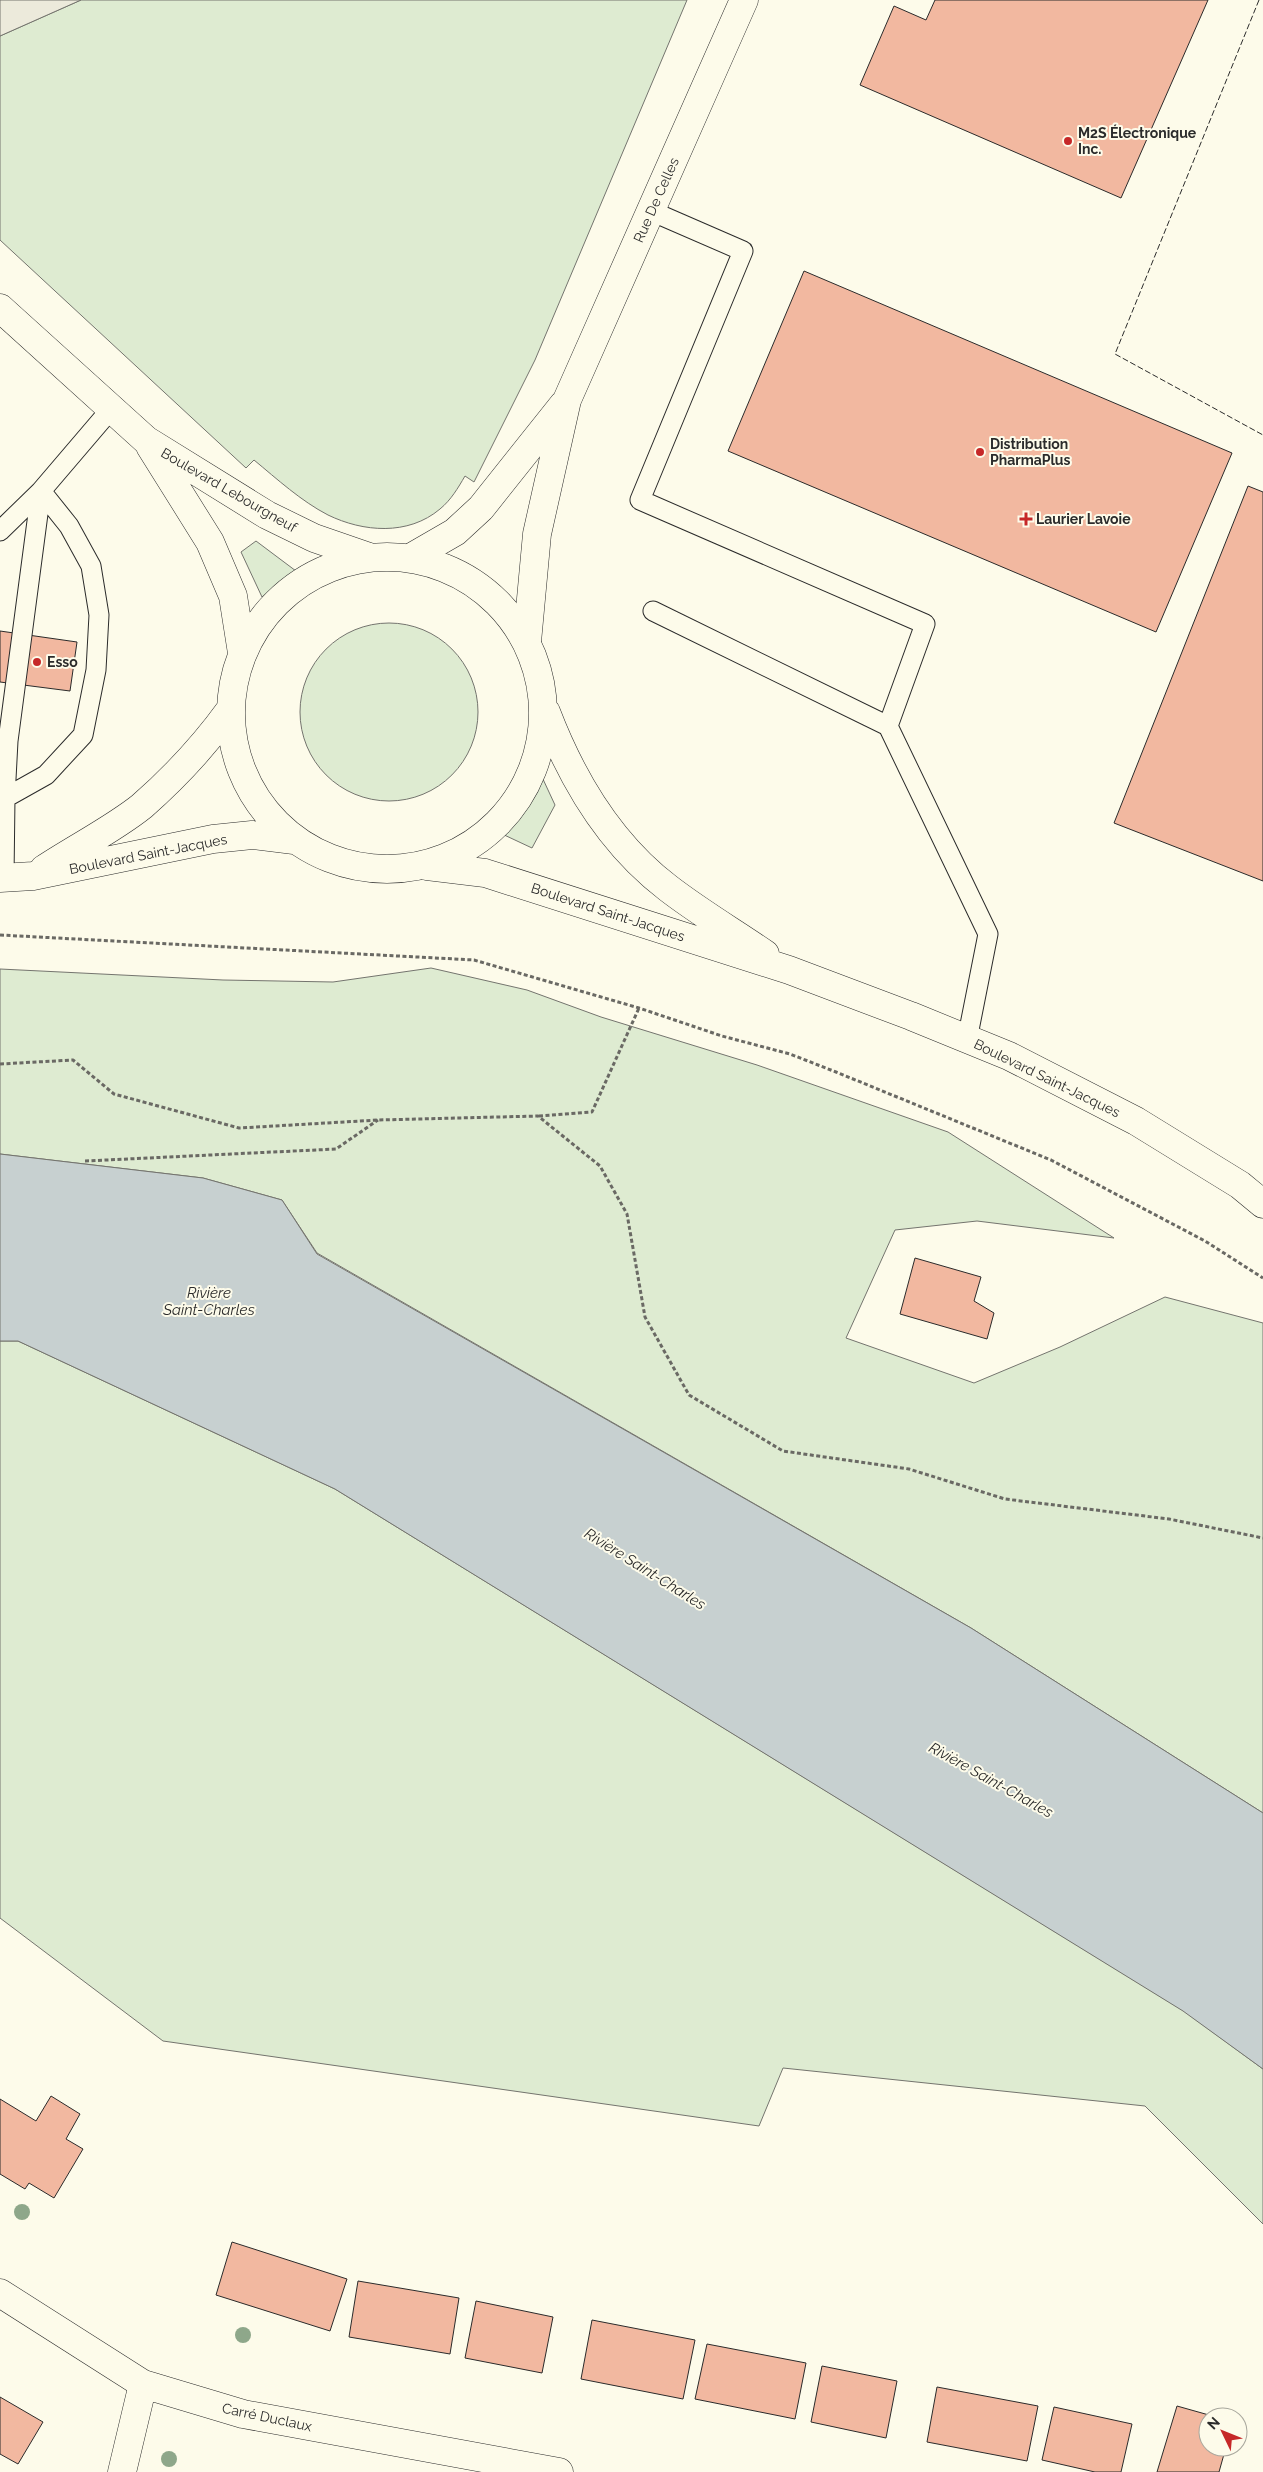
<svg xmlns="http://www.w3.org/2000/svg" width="1263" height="2472" font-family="Raleway,sans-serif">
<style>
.green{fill:#deebd1;stroke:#74746e}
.parking{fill:#eceadb;stroke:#74746e}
.water{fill:#c7d0d0;stroke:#74746e}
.building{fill:#f2b8a0;stroke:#2b2b2b}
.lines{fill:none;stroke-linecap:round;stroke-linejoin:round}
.lane-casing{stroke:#2b2b2b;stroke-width:21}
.street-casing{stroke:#2b2b2b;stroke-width:29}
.secondary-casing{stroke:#2b2b2b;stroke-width:29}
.path{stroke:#6a6964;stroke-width:3;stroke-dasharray:4 2.5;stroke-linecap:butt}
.lane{stroke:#fdfbea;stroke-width:19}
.street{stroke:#fdfbea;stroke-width:28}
.secondary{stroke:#fdfbea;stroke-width:28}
.fence{stroke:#2b2b2b;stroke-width:1;stroke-dasharray:6 2.5;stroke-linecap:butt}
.tree{fill:#8ea78a}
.poi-dot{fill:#c62828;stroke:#fdfbea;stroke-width:2}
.labels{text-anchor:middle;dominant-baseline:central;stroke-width:4;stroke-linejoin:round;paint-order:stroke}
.poi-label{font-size:14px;font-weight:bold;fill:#2b2b2b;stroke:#fdfbea;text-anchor:start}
.street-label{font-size:14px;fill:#2b2b2b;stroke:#fdfbea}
.water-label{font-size:15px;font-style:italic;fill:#2b2b2b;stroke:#fdfbea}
</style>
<rect width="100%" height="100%" fill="#fdfbea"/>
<path class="green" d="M 81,0 L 687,0 L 535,360 L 474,482 L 465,476 C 458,488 451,500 440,509 C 408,536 363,532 328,515 C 301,501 277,479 254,460 L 246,468 L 0,240 L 0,36 Z
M 256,541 L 296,571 L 262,597 L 241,552 Z
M300 712a89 89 0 1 1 178 0a89 89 0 1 1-178 0Z
M 542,777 L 555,805 L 532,848 L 500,833 L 514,820 Z
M 431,968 L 527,990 L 601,1017 L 757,1065 L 948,1132 L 1114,1238 L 977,1221 L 895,1230 L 846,1338 L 974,1383 L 1060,1347 L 1165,1297 L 1263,1323 L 1263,1813 L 971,1628 L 317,1253 L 282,1200 L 203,1178 L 0,1154 L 0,969 L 223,980 L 333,982 Z
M 0,1341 L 18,1341 L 335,1489 L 1184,2011 L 1263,2069 L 1263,2224 L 1145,2106 L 783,2068 L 759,2126 L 163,2041 L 0,1918 Z"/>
<path class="parking" d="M 0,0 L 81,0 L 0,36 Z"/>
<path class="water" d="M 0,1154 L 203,1178 L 282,1200 L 317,1254 L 971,1628 L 1263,1813 L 1263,2069 L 1183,2011 L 335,1489 L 18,1341 L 0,1341 Z"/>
<path class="building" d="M 935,0 L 1208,0 L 1121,198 L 860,85 L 894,6 L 926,20 Z
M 804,271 L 1232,453 L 1156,632 L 728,451 Z
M 1248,486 L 1263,492 L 1263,881 L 1114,823 Z
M 0,631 L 77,642 L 70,691 L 0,682 Z
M 915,1258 L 981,1277 L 974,1301 L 994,1313 L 987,1339 L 900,1314 Z
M 51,2096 L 80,2114 L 66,2139 L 83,2149 L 54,2198 L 29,2183 L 25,2189 L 0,2174 L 0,2099 L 36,2121 Z
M 232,2242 L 347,2279 L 330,2331 L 216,2295 Z
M 358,2281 L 459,2298 L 450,2354 L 349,2337 Z
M 476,2301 L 553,2317 L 542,2373 L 465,2358 Z
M 592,2320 L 695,2340 L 683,2399 L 581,2379 Z
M 707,2344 L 806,2363 L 795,2419 L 695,2399 Z
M 822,2366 L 897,2381 L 886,2438 L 811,2422 Z
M 937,2387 L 1038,2406 L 1027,2461 L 927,2442 Z
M 0,2397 L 43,2422 L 18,2464 L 0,2454 Z
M 1177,2406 L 1216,2417 L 1208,2417 L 1208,2447 L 1226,2447 L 1219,2472 L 1157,2472 Z
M 1054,2407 L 1132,2424 L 1121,2472 L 1095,2472 L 1042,2460 Z"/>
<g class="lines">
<g class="lane-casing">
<path id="lane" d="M 651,211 L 743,251 L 640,500 L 925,624 L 888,726
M 0,531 L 41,491
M 653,611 L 888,726 L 988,934 L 967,1040
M 5,798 L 8,741 L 41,491
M 4,878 L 5,798 L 46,775 L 83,735 L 96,670 L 99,615 L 91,566 L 69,526 L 41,491 L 111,409"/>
</g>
<g class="street-casing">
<path id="street" d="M 410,558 L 455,532 L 481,508 L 563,405
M 527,642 L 537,534 L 567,400 L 744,0
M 0,2293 L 143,2384 L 243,2414 L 559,2472
M 122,2472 L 143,2384"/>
</g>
<g class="secondary-casing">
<path id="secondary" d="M 0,308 L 146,440 L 267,515 L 314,538 L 369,557
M 150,446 L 210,542 L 233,596 L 242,653
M231 713a156 156 0 1 1 312 0a156 156 0 1 1-312 0Z
M 546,712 C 572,780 609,843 668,888 C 699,912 733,932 765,954
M 427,866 L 485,873 L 789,970 L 911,1016 L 1009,1056 L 1136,1121 L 1240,1185 L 1263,1204
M 44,869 C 74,849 115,828 142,806 C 175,777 204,746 230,710
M 0,878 L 33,876 L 213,839 L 252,835 L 294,840"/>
</g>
<path class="path" d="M 0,935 L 474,960 L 639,1008 L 722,1036 L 790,1054 L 836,1072 L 1051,1160 L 1205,1241 L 1263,1278
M 0,1064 L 73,1060 L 114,1094 L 239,1128 L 378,1120 L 538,1116 L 600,1166 L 627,1214 L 645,1317 L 689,1395 L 783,1451 L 909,1469 L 1005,1499 L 1169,1519 L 1263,1538
M 539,1116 L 592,1112 L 639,1008
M 85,1161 L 336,1149 L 378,1120"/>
<use href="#lane" class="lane"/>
<use href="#street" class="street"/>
<use href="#secondary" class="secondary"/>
<path class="fence" d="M 1259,0 L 1115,354 L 1263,435"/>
</g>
<g class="tree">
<circle cx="22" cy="2212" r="8"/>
<circle cx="243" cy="2335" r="8"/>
<circle cx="169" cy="2459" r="8"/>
</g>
<g class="poi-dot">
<circle cx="1068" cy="141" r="5"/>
<circle cx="980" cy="452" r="5"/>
<path d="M1023.5 511.5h5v5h5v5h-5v5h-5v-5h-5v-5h5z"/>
<circle cx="37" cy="662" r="5"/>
</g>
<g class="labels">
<g class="poi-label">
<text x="1078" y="133">M2S Électronique<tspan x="1078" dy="16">Inc.</tspan></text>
<text x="990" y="444">Distribution<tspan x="990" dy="16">PharmaPlus</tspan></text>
<text x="1036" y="519">Laurier Lavoie</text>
<text x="47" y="662">Esso</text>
</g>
<g class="street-label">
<text transform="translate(656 200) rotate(-66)">Rue De Celles</text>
<text transform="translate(229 490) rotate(30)">Boulevard Lebourgneuf</text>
<text transform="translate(148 854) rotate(-11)">Boulevard Saint-Jacques</text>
<text transform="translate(608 912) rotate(18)">Boulevard Saint-Jacques</text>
<text transform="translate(1047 1078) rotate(26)">Boulevard Saint-Jacques</text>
<text transform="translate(267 2417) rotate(12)">Carré Duclaux</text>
</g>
<g class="water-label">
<text x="209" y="1293">Rivière<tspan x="209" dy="17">Saint-Charles</tspan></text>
<text transform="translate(645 1569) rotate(32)">Rivière Saint-Charles</text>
<text transform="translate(991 1780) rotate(29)">Rivière Saint-Charles</text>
</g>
</g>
<g transform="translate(1223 2432) rotate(313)"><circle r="24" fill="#fdfbea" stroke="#a9a89e"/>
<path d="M0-4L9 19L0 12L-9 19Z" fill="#c62828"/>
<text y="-8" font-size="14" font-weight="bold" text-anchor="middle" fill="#2b2b2b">N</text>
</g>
</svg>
